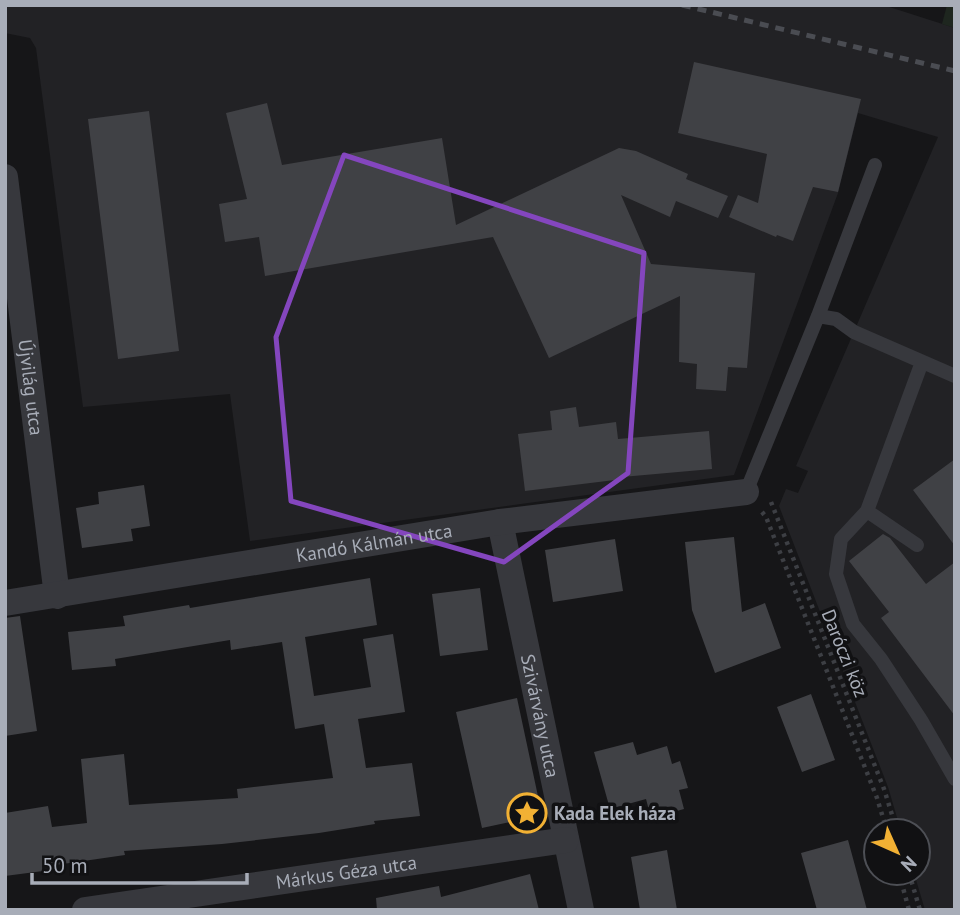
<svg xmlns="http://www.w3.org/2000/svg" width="960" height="915" font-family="'PT Sans',sans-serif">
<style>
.built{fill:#222225}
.green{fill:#1e261f}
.building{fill:#404145}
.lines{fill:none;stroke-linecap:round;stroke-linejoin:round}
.path{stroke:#3d3f44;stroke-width:4.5;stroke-dasharray:3.5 5;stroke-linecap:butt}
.service{stroke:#37383d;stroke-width:14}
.minor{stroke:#37383d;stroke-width:26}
.rail{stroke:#4a4c52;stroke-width:5;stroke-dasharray:9 7;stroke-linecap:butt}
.marked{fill:none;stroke:#8446be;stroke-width:5;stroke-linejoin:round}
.labels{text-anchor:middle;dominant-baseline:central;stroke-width:7;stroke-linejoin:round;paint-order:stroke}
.street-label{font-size:19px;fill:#a8adb8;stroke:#111113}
.poi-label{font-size:19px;font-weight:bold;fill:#a8adb8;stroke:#111113;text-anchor:start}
</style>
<rect width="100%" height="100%" fill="#161618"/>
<path class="built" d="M 5,5 L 883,5 L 955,28 L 955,910 L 925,910 L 914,873 L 918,873 L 918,831 L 901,831 L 888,787 L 779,506 L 786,489 L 798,493 L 808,471 L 796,466 L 938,137 L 858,113 L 838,193 L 734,475 L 250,541 L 230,394 L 83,407 L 36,48 L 30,38 L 5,33 Z"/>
<path class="green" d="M 947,5 L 955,5 L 955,28 L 942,24 Z"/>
<path class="building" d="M 694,62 L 861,99 L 838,192 L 813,187 L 793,241 L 777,235 L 776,237 L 729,217 L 738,195 L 758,203 L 767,154 L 678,133 Z
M 267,103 L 282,165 L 442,138 L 456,225 L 619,148 L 636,151 L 688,174 L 686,179 L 728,196 L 718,218 L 676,201 L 670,217 L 621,195 L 651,264 L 755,273 L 747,368 L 728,367 L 726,391 L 696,389 L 697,364 L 679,362 L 680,296 L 549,358 L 493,237 L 265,276 L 259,237 L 225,242 L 219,204 L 247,199 L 226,113 Z
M 149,111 L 179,351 L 118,359 L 88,119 Z
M 576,407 L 579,427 L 616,422 L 618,439 L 709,431 L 712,469 L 622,477 L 623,479 L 525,491 L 518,434 L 552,430 L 550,411 Z
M 955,459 L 955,546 L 913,490 Z
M 144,485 L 150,526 L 131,529 L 133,541 L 82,548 L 76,508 L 99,504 L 98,492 Z
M 883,534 L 890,538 L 926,584 L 955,562 L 955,716 L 881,618 L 889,612 L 849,561 Z
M 734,537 L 742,612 L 765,603 L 781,648 L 715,673 L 692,610 L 685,542 Z
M 615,539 L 623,591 L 553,602 L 545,550 Z
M 370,578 L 377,625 L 305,637 L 314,696 L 371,687 L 363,639 L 393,634 L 405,712 L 358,719 L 366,768 L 412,763 L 420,816 L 374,821 L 375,824 L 319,833 L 222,844 L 124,851 L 125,855 L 42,867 L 43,871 L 5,876 L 5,813 L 48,806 L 52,827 L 87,823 L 81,759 L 124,754 L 129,805 L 238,798 L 237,789 L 333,778 L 324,724 L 295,729 L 282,642 L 231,650 L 230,640 L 115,659 L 116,666 L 72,670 L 68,632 L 125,626 L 123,616 L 189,605 L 190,608 Z
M 480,588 L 488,650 L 440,656 L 432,594 Z
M 20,616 L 37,731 L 5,736 L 5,618 Z
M 811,694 L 835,760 L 802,772 L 777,707 Z
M 517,698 L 542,815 L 482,828 L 456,712 Z
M 633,742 L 637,755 L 667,746 L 672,764 L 680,761 L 688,788 L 679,790 L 684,809 L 651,818 L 646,799 L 610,809 L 594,752 Z
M 848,840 L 867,910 L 817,910 L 801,853 Z
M 667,850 L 677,910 L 640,910 L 631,857 Z
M 530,874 L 539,910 L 377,910 L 376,898 L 439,886 L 441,897 Z"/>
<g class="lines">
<path class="path" d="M 771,502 L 884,789 L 897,831
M 762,512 L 766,517 L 877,798 L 887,831
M 899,873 L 909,910
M 909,873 L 920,910"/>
<path class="service" d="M 818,316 L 836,319 L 854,332 L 955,376
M 746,492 L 818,316 L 875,165
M 867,511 L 841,539 L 836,574 L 853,624 L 881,659 L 921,720 L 955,779
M 917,545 L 867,511 L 922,362"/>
<g class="minor">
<path id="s1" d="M 5,177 L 57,596"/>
<path id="s2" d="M 500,522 L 581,910"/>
<path id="s3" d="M 5,603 L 500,522 L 746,492"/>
<path id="s4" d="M 85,910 L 566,840"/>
</g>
<path class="rail" d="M 682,5 L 955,71"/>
</g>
<path class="marked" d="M 344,155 L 644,253 L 628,473 L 504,562 L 291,501 L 276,337 Z"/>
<defs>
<g id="sight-ring" transform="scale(2.0125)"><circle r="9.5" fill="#111113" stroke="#f2b134" stroke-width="1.5"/><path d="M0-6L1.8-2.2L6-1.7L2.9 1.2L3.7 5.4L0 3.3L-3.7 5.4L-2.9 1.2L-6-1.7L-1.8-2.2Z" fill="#f2b134"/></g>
</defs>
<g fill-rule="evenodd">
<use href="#sight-ring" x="527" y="813"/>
</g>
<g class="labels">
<g class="street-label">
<text stroke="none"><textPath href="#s1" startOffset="212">Újvilág utca</textPath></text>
<text stroke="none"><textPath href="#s3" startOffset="374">Kandó Kálmán utca</textPath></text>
<text transform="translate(845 653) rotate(68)">Daróczi köz</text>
<text stroke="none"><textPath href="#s2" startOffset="198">Szivárvány utca</textPath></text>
<text stroke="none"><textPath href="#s4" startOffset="264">Márkus Géza utca</textPath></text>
</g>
<g class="poi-label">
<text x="554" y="813">Kada Elek háza</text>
</g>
</g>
<rect width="960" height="915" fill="none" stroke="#a8adb8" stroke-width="14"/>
<g transform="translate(897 852) rotate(135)"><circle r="33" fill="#111113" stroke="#4d4f55" stroke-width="2"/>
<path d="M0-5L12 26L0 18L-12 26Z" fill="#f2b134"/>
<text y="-10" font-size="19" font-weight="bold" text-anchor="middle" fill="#a8adb8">N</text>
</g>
<path d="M32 873v10h215v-10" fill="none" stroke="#a8adb8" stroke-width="3.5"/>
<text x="42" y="873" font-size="21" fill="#a8adb8" stroke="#111113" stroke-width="5" paint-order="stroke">50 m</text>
</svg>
